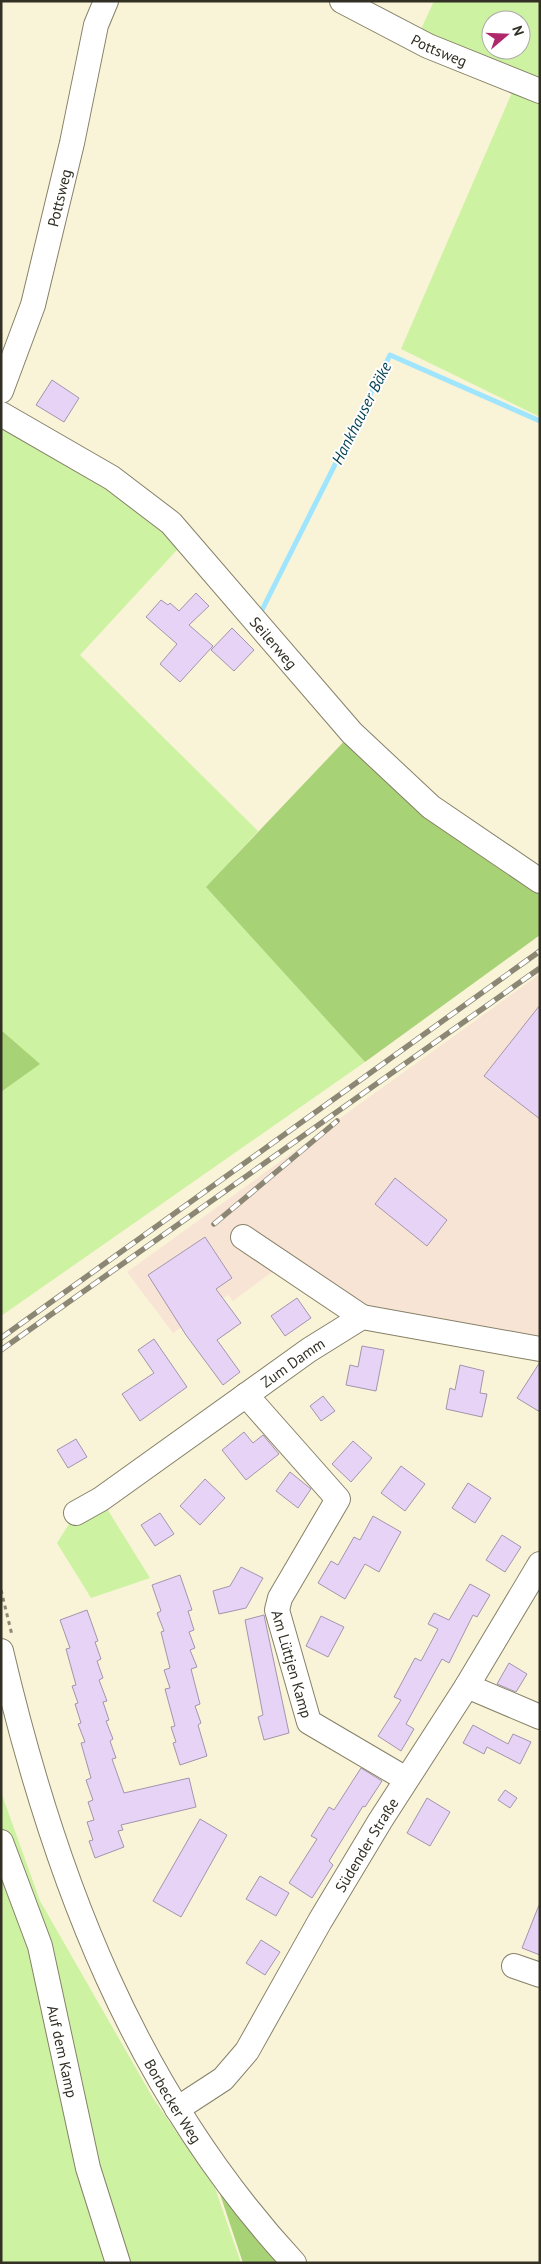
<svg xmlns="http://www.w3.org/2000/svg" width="541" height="2264" font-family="'PT Sans',sans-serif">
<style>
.commercial{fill:#f8e4d5}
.green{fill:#cdf2a2;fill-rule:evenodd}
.forest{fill:#a8d276}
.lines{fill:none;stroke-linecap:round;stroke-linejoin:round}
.stream{stroke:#a0e5fe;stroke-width:5}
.building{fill:#e7d3f6;stroke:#a395ad}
.minor-casing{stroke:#868168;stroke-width:26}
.path{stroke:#8d8976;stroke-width:3;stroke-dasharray:4 4;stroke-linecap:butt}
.minor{stroke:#fff;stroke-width:24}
.rail-casing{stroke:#8b8774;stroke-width:5.5}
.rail{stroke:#fff;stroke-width:4;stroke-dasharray:11;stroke-linecap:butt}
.labels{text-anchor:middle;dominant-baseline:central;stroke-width:4;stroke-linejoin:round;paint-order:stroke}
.street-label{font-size:15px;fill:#323025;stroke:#fff}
.water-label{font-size:16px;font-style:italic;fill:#003e4f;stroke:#fff}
</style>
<rect width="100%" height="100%" fill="#f9f3d7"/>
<path class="commercial" d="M 540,974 L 540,1349 L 362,1317 L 276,1269 L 233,1301 L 228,1295 L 173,1333 L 127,1272 Z"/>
<path class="green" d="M 434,1 L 540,1 L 540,86 L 416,40 ZM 491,20 L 521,20 L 521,50 L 491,50 Z
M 517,81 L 540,91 L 540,417 L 401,349 Z
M 1,420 L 187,539 L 80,655 L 258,831 L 207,887 L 365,1062 L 1,1316 L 1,1092 L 39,1064 L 1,1030 Z
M 101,1499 L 150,1578 L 91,1598 L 57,1543 L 76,1513 Z
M 1,1792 L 40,1901 L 153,2098 L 215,2188 L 241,2263 L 1,2263 Z"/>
<path class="forest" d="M 352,733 L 540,882 L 540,935 L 365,1062 L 206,887 Z
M 1,1030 L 40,1064 L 1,1092 Z
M 218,2188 L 281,2263 L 243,2263 Z"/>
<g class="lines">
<path class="stream" d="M 260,614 L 390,355 L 540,421"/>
</g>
<path class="building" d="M 52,380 L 79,398 L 64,422 L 36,405 Z
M 196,593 L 209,606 L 189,625 L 213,646 L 180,682 L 160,664 L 177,644 L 146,617 L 161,600 L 168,605 L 170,603 L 179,611 Z
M 232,628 L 254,650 L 234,671 L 211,650 Z
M 540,1005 L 540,1119 L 484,1076 Z
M 395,1178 L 447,1220 L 427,1246 L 375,1204 Z
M 205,1237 L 232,1278 L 216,1289 L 241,1323 L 217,1340 L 240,1372 L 223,1385 L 186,1335 L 148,1275 Z
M 297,1298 L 311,1318 L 285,1336 L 271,1316 Z
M 154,1339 L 187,1387 L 140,1421 L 122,1394 L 154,1373 L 138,1350 Z
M 362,1346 L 384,1350 L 376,1391 L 346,1385 L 350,1365 L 358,1367 Z
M 540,1362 L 540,1412 L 517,1398 Z
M 460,1365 L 484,1371 L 480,1393 L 487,1394 L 482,1417 L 446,1409 L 450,1388 L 455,1390 Z
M 323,1396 L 335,1411 L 321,1421 L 310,1406 Z
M 244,1432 L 253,1443 L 263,1435 L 279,1454 L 246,1480 L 222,1450 Z
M 76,1439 L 87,1457 L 68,1468 L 57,1450 Z
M 353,1441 L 372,1458 L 351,1482 L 332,1464 Z
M 401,1466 L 425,1484 L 405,1511 L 381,1493 Z
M 290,1472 L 311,1489 L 298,1508 L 276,1491 Z
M 205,1479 L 225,1498 L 200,1525 L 180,1506 Z
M 468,1483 L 491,1498 L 475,1523 L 452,1508 Z
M 160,1513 L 174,1534 L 155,1546 L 141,1525 Z
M 373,1516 L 401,1532 L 379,1572 L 365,1564 L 345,1599 L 318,1583 L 331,1561 L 338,1565 L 354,1537 L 360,1540 Z
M 502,1535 L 521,1547 L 505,1572 L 486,1560 Z
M 241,1567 L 263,1578 L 246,1608 L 219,1614 L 213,1591 L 230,1586 Z
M 180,1575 L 192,1610 L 188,1611 L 194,1630 L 189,1632 L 195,1648 L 190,1650 L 197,1667 L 191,1669 L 200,1704 L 195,1706 L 201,1723 L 198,1725 L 207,1756 L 180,1765 L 173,1743 L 176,1742 L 171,1727 L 175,1726 L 165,1689 L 170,1688 L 164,1670 L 170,1668 L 161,1632 L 164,1631 L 157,1613 L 161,1611 L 152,1585 Z
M 470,1584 L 490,1595 L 477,1617 L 473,1615 L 449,1663 L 442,1659 L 406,1724 L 414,1729 L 401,1751 L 378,1736 L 401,1700 L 394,1697 L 415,1658 L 421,1661 L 438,1629 L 428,1624 L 434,1613 L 449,1620 Z
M 87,1610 L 98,1641 L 95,1642 L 101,1659 L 97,1661 L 103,1678 L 99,1680 L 107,1701 L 103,1702 L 109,1720 L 106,1721 L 113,1739 L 110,1741 L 116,1758 L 112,1759 L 124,1793 L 189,1778 L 196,1807 L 121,1825 L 123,1830 L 118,1831 L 124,1847 L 95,1858 L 89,1841 L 93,1840 L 87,1822 L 94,1820 L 88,1802 L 93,1800 L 86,1780 L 91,1778 L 81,1743 L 85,1742 L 78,1724 L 81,1723 L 75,1704 L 78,1703 L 72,1686 L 76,1685 L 66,1649 L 70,1648 L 60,1620 Z
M 264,1615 L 289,1733 L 264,1740 L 258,1717 L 263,1715 L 245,1620 Z
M 321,1616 L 344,1627 L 328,1657 L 306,1646 Z
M 509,1663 L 527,1674 L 516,1692 L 497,1684 Z
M 473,1725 L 508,1744 L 513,1734 L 531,1742 L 520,1764 L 487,1747 L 484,1754 L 463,1743 Z
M 361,1768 L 382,1781 L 365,1807 L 363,1806 L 329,1861 L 333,1865 L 312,1898 L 289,1883 L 317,1839 L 311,1836 L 329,1807 L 334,1810 Z
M 505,1790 L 517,1798 L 510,1808 L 498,1800 Z
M 427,1798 L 450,1812 L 430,1846 L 407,1833 Z
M 200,1819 L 227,1835 L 181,1917 L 153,1901 Z
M 260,1876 L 289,1893 L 276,1916 L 246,1899 Z
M 539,1905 L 540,1905 L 540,1955 L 522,1948 Z
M 261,1940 L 280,1952 L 265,1975 L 246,1963 Z"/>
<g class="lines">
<g class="minor-casing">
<g id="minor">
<path id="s1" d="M 342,1 L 428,46 L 540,91"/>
<path id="s2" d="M 1,391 L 33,305 L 72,143 L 96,25 L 106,1"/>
<path id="s3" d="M 1,414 L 112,478 L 171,523 L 352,733 L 431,807 L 540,881"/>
<path d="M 243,1237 L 362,1317"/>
<path id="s4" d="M 246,1395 L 338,1499 L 280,1598 L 277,1610 L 309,1722 L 406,1779"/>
<path id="s5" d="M 76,1513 L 101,1499 L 309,1350 L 362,1317 L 540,1349"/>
<path id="s6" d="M 1,1651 C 54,1877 134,2090 294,2263"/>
<path d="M 467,1686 L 540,1717"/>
<path id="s7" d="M 1,1842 L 40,1946 L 88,2168 L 118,2263"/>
<path d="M 514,1966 L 540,1975"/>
<path id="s8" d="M 177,2109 L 223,2079 L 247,2051 L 320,1921 L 380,1821 L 467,1686 L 540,1564"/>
</g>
</g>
<path class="path" d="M 1,1590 L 12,1635"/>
<use href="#minor" class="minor"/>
<g class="rail-casing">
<path id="rail" d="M 214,1224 L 337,1121
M 1,1338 L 540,951
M 1,1350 L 540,968"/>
</g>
<use href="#rail" class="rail"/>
</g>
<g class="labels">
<g class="street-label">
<text stroke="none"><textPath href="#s1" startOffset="109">Pottsweg</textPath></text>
<text stroke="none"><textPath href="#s2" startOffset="202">Pottsweg</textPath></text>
<text stroke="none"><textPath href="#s3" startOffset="360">Seilerweg</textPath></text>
<text stroke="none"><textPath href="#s5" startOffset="264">Zum Damm</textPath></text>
<text stroke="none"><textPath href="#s4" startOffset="322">Am Lüttjen Kamp</textPath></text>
<text stroke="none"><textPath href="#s8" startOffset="330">Südender Straße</textPath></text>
<text stroke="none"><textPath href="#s7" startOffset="219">Auf dem Kamp</textPath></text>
<text stroke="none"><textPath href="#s6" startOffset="484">Borbecker Weg</textPath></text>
</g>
<g class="water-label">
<text transform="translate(361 413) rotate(-63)">Hankhauser Bäke</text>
</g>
</g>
<rect width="541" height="2264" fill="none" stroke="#323025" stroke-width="5"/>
<g transform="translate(506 35) rotate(71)"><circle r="24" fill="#ffffff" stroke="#adaca8"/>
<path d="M0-4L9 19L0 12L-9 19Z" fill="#af286b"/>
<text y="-8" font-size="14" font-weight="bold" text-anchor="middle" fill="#323025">N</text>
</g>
</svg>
